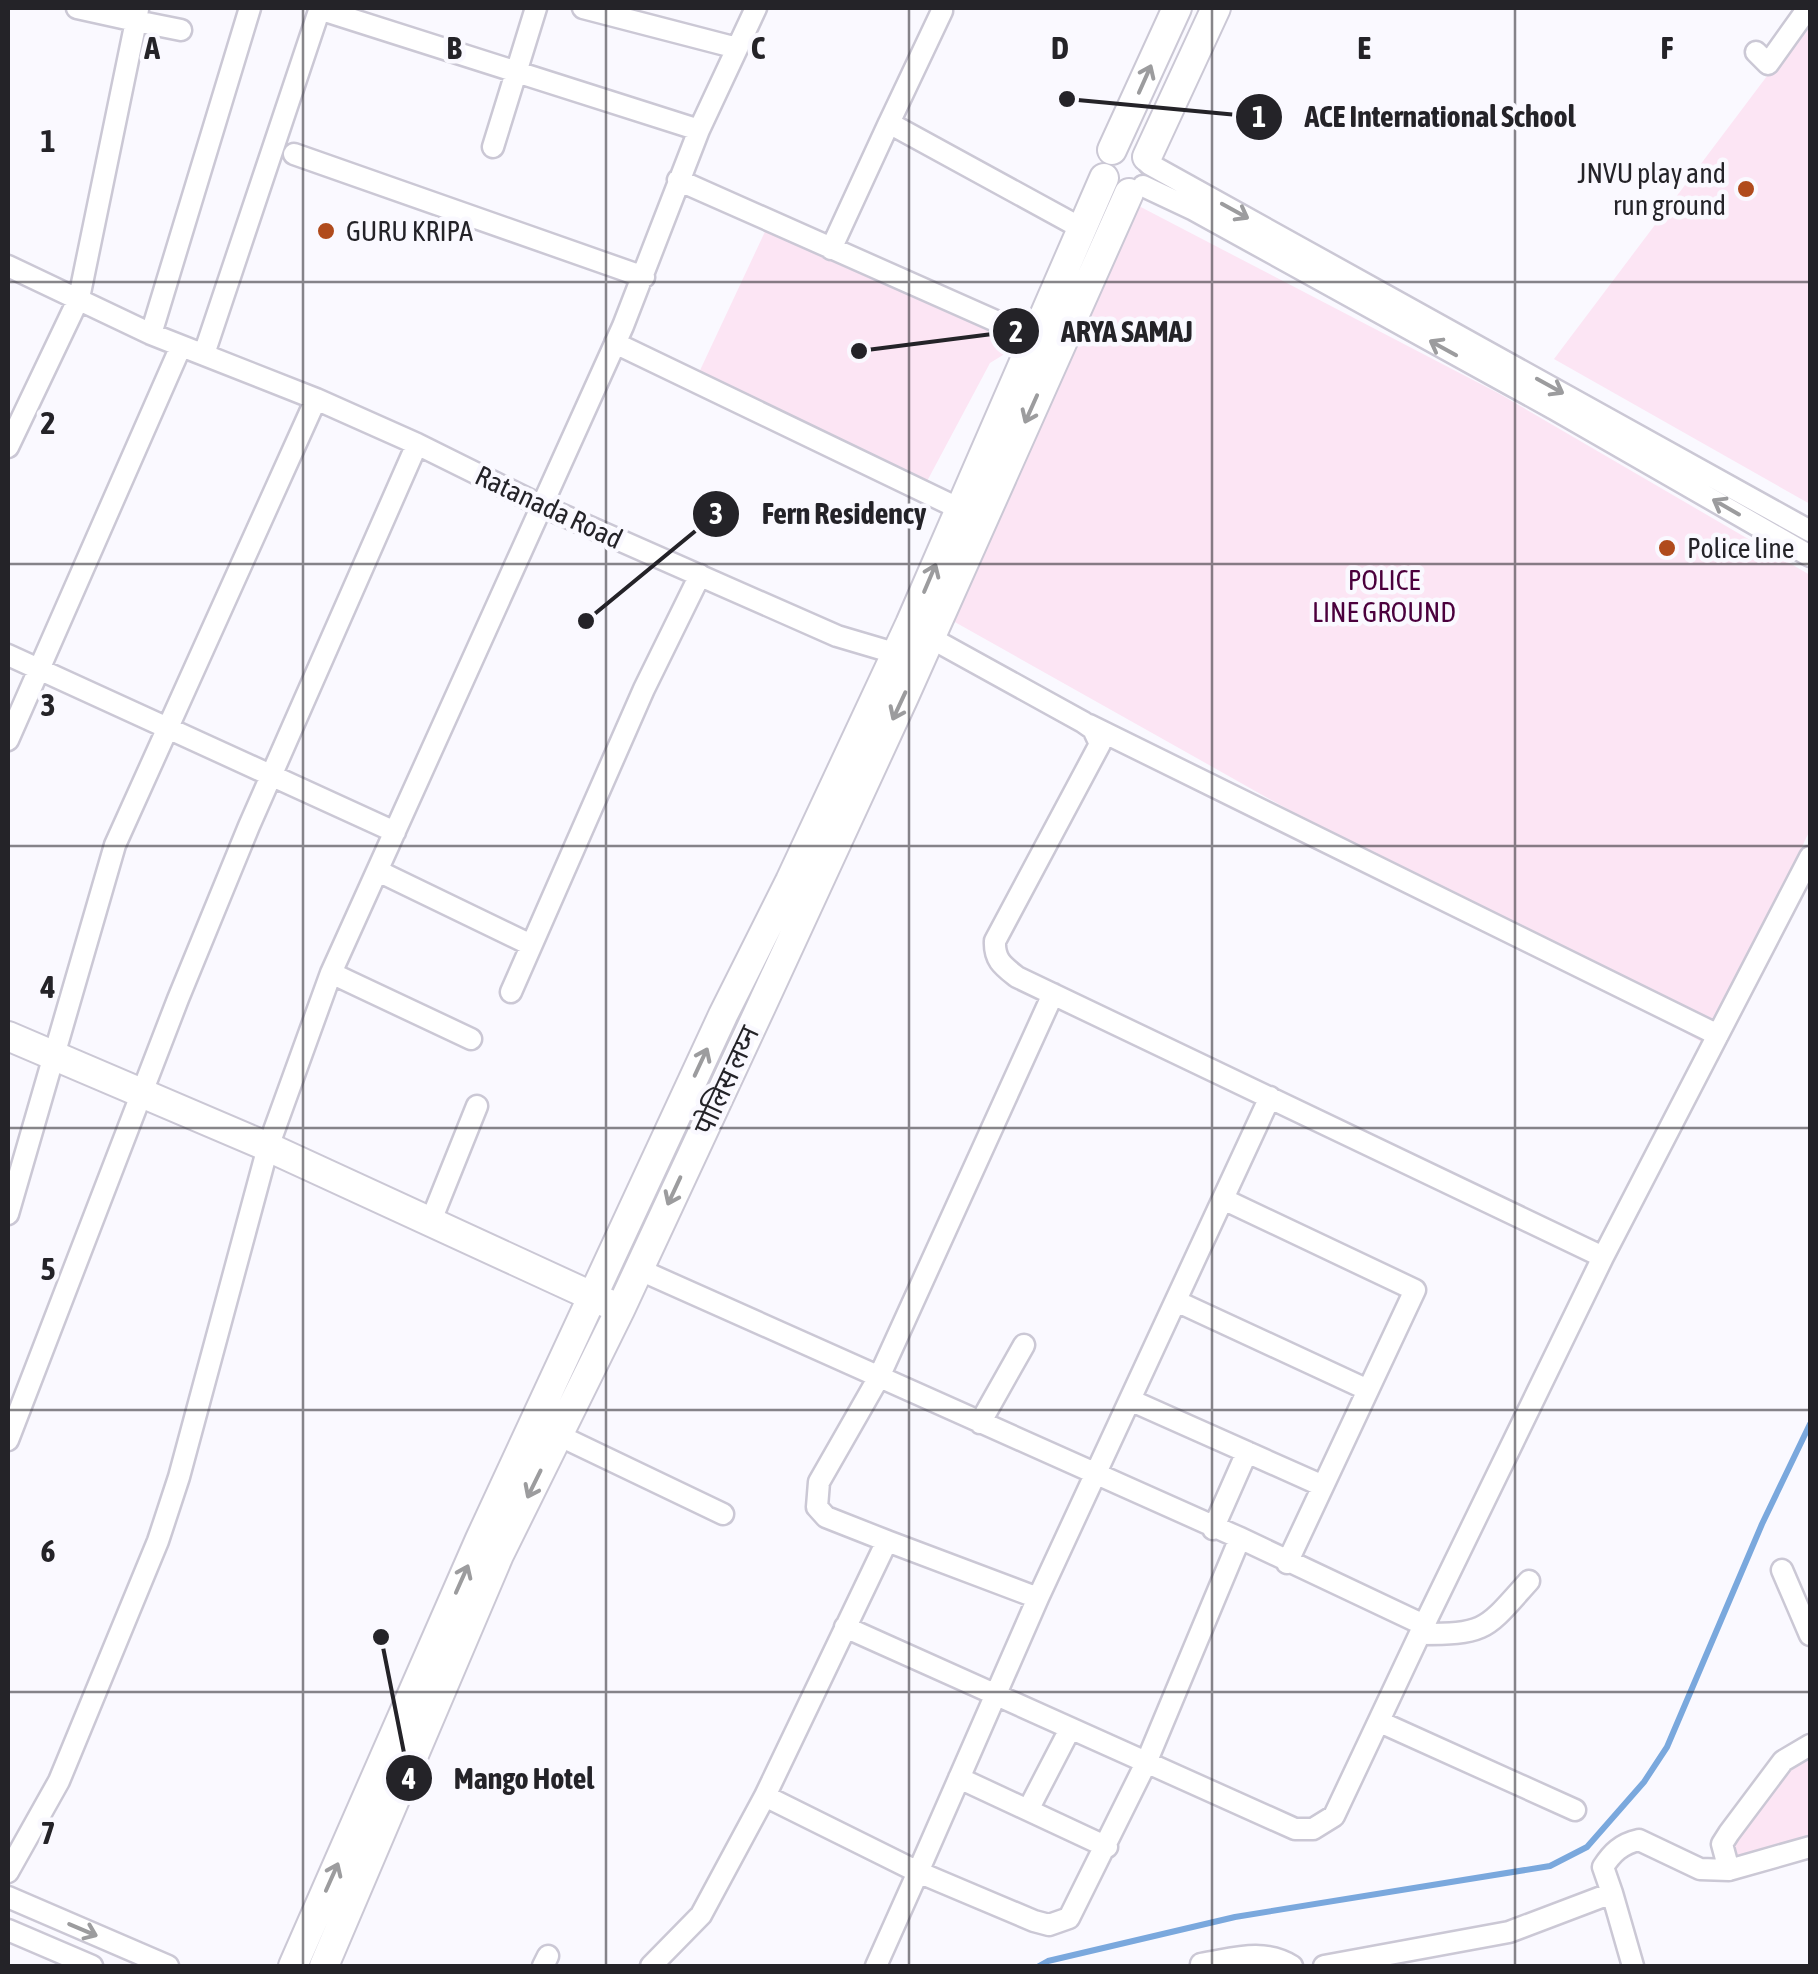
<svg xmlns="http://www.w3.org/2000/svg" width="1818" height="1974" font-family="'Asap Condensed','Noto Sans Devanagari',sans-serif">
<style>
.green{fill:#fce5f4}
.lines{fill:none;stroke-linecap:round;stroke-linejoin:round}
.stream{stroke:#7aa8dd;stroke-width:6}
.street-casing{stroke:#cbc8d5;stroke-width:25}
.secondary-casing{stroke:#cbc8d5;stroke-width:32}
.street{stroke:#fff;stroke-width:20}
.secondary{stroke:#fff;stroke-width:28}
.oneway{stroke:#9c9c9e}
.grid{fill:none;stroke:#242328;stroke-width:2.5;stroke-opacity:0.55}
.poi-dot{fill:#b04b1c;stroke:#faf9ff;stroke-width:4}
.labels{text-anchor:middle;dominant-baseline:central;stroke-width:9;stroke-linejoin:round;paint-order:stroke}
.poi-label{font-size:28px;fill:#242328;stroke:#faf9ff;text-anchor:start}
.street-label{font-size:28px;fill:#242328;stroke:#faf9ff}
.park-label{font-size:28px;fill:#4b003d;stroke:#faf9ff}
.grid-label{font-size:32px;text-anchor:middle;font-weight:bold;fill:#242328;stroke:#faf9ff;stroke-width:9;stroke-linejoin:round;paint-order:stroke}
.leader{fill:none;stroke:#242328;stroke-width:4}
.callout-dot{fill:#242328;stroke:#faf9ff;stroke-width:4}
.mark-label{font-size:30px;text-anchor:middle;font-weight:bold;fill:#fff}
.callout-label{font-size:30px;text-anchor:middle;font-weight:bold;fill:#242328;stroke:#faf9ff;stroke-width:9;stroke-linejoin:round;paint-order:stroke}
</style>
<rect width="100%" height="100%" fill="#faf9ff"/>
<path class="green" d="M 1810,19 L 1810,504 L 1554,359 Z
M 1135,204 L 1498,393 L 1810,575 L 1810,830 L 1707,1045 L 953,621 Z
M 770,221 L 1029,339 L 990,363 L 925,485 L 695,381 Z
M 1810,1757 L 1810,1836 L 1740,1858 L 1733,1853 L 1732,1843 L 1783,1774 Z"/>
<g class="lines">
<path class="stream" d="M 1039,1966 L 1048,1961 L 1235,1917 L 1550,1866 L 1587,1847 L 1644,1782 L 1667,1747 L 1762,1524 L 1810,1424"/>
<g class="street-casing">
<path id="street" d="M 583,8 L 737,48
M 138,9 L 136,21 L 181,30
M 319,9 L 699,130
M 1756,52 L 1768,64 L 1808,8
M 889,123 L 942,11
M 493,147 L 536,8
M 294,154 L 644,277
M 1149,164 L 1810,531
M 678,180 L 1034,338
M 1143,186 L 1194,210 L 1556,410 L 1810,556
M 831,249 L 889,123 L 1081,228
M 8,266 L 151,334 L 316,399 L 417,444 L 542,506 L 837,636 L 908,657
M 151,334 L 250,8
M 615,343 L 960,509
M 204,354 L 320,8
M 8,447 L 79,298 L 136,21 L 77,8
M 8,655 L 395,832
M 1089,725 L 1718,1035
M 8,740 L 181,346
M 378,871 L 531,945
M 331,973 L 471,1039
M 511,992 L 644,689 L 700,575
M 1053,994 L 879,1377 L 819,1482 L 817,1507 L 826,1517 L 887,1541 L 765,1796 L 918,1872 L 1038,1598 L 1270,1097
M 1223,1199 L 1415,1290 L 1287,1563
M 8,1214 L 115,845 L 316,399
M 430,1223 L 477,1106
M 1603,1257 L 1810,857
M 638,1269 L 1240,1538 L 1424,1625 L 1603,1257 L 1017,977 C 1003,966 994,960 995,941 L 1100,744 L 1093,729 L 1083,722 L 920,632
M 1176,1301 L 1368,1390
M 1130,1400 L 1323,1486
M 980,1423 L 1024,1345
M 558,1435 L 723,1514
M 8,1440 L 178,999 L 249,826 L 417,444
M 1213,1529 L 1247,1452
M 887,1541 L 1038,1598
M 1782,1570 L 1810,1635
M 845,1627 L 1295,1829 L 1313,1829 L 1334,1816 L 1424,1625
M 1420,1634 C 1487,1634 1485,1630 1529,1581
M 1380,1722 L 1575,1810
M 959,1778 L 1107,1847
M 1028,1810 L 1070,1729
M 1729,1870 L 1722,1844 L 1729,1833 L 1783,1761 L 1810,1745
M 8,1872 L 59,1781 L 158,1541 L 179,1477 L 268,1147 L 331,973 L 623,326 L 699,130 L 756,8
M 1612,1893 L 1603,1867 C 1612,1853 1621,1844 1639,1840 L 1700,1869 L 1729,1870 L 1810,1847
M 8,1897 L 168,1966
M 8,1930 L 92,1966
M 1201,1964 C 1233,1959 1263,1948 1292,1966
M 543,1966 L 548,1956
M 651,1966 L 701,1915 L 765,1796
M 876,1966 L 918,1872 L 1034,1921 L 1049,1925 L 1069,1918 L 1146,1763 L 1240,1538
M 1324,1966 L 1509,1932 L 1612,1893 L 1633,1966"/>
</g>
<g class="secondary-casing">
<path id="secondary" d="M 1112,150 L 1177,8
M 1147,157 L 1216,8
M 8,1036 L 268,1147 L 609,1304
M 293,1966 L 480,1539 L 723,1015 L 790,881 L 910,624 L 1104,178
M 324,1966 L 499,1555 L 620,1310 L 761,1007 L 904,697 L 1129,193"/>
</g>
<use href="#street" class="street"/>
<use href="#secondary" class="secondary"/>
</g>
<defs><path id="oneway-shaft" d="M-6 0H5M1.5-3L5.5 0L1.5 3" fill="none" stroke-width="1.6" stroke-linecap="round" stroke-linejoin="round" transform="scale(2.5)"/></defs>
<g class="oneway">
<use href="#oneway-shaft" transform="translate(1145 79) rotate(-66)"/>
<use href="#oneway-shaft" transform="translate(1235 211) rotate(29)"/>
<use href="#oneway-shaft" transform="translate(1443 348) rotate(-151)"/>
<use href="#oneway-shaft" transform="translate(1550 386) rotate(29)"/>
<use href="#oneway-shaft" transform="translate(1031 409) rotate(114)"/>
<use href="#oneway-shaft" transform="translate(1726 507) rotate(-150)"/>
<use href="#oneway-shaft" transform="translate(930 578) rotate(-67)"/>
<use href="#oneway-shaft" transform="translate(899 706) rotate(115)"/>
<use href="#oneway-shaft" transform="translate(701 1062) rotate(-65)"/>
<use href="#oneway-shaft" transform="translate(674 1191) rotate(115)"/>
<use href="#oneway-shaft" transform="translate(534 1484) rotate(116)"/>
<use href="#oneway-shaft" transform="translate(462 1579) rotate(-66)"/>
<use href="#oneway-shaft" transform="translate(332 1877) rotate(-66)"/>
<use href="#oneway-shaft" transform="translate(83 1930) rotate(23)"/>
</g>
<path class="grid" d="M 303,8 L 303,1966M 606,8 L 606,1966M 909,8 L 909,1966M 1212,8 L 1212,1966M 1515,8 L 1515,1966M 8,282 L 1810,282M 8,564 L 1810,564M 8,846 L 1810,846M 8,1128 L 1810,1128M 8,1410 L 1810,1410M 8,1692 L 1810,1692"/>
<g class="poi-dot">
<circle cx="1746" cy="189" r="10"/>
<circle cx="326" cy="231" r="10"/>
<circle cx="1667" cy="548" r="10"/>
</g>
<g class="labels">
<g class="poi-label">
<text x="1726" y="173" text-anchor="end">JNVU play and<tspan x="1726" dy="32">run ground</tspan></text>
<text x="346" y="231">GURU KRIPA</text>
<text x="1687" y="548">Police line</text>
</g>
<g class="street-label">
<text transform="translate(549 507) rotate(25)">Ratanada Road</text>
<text transform="translate(726 1080) rotate(-65)">पोलिस लय्न</text>
</g>
<g class="park-label">
<text x="1384" y="580">POLICE<tspan x="1384" dy="32">LINE GROUND</tspan></text>
</g>
</g>
<g class="grid-label">
<text x="152" y="59">A</text>
<text x="454" y="59">B</text>
<text x="758" y="59">C</text>
<text x="1060" y="59">D</text>
<text x="1364" y="59">E</text>
<text x="1667" y="59">F</text>
<text x="48" y="152">1</text>
<text x="48" y="434">2</text>
<text x="48" y="716">3</text>
<text x="48" y="998">4</text>
<text x="48" y="1280">5</text>
<text x="48" y="1562">6</text>
<text x="48" y="1844">7</text>
</g>
<path class="leader" d="M1067 99L1259 117M859 351L1016 331M586 621L716 514M381 1637L409 1778"/>
<g class="callout-dot">
<circle cx="1067" cy="99" r="10"/>
<circle cx="859" cy="351" r="10"/>
<circle cx="586" cy="621" r="10"/>
<circle cx="381" cy="1637" r="10"/>
<circle cx="1259" cy="117" r="25"/>
<circle cx="1016" cy="331" r="25"/>
<circle cx="716" cy="514" r="25"/>
<circle cx="409" cy="1778" r="25"/>
</g>
<g class="mark-label">
<text x="1259" y="127">1</text>
<text x="1016" y="342">2</text>
<text x="716" y="524">3</text>
<text x="409" y="1789">4</text>
</g>
<g class="callout-label">
<text x="1440" y="127">ACE International School</text>
<text x="1127" y="342">ARYA SAMAJ</text>
<text x="844" y="524">Fern Residency</text>
<text x="524" y="1789">Mango Hotel</text>
</g>
<rect width="1818" height="1974" fill="none" stroke="#242328" stroke-width="20"/>
</svg>
